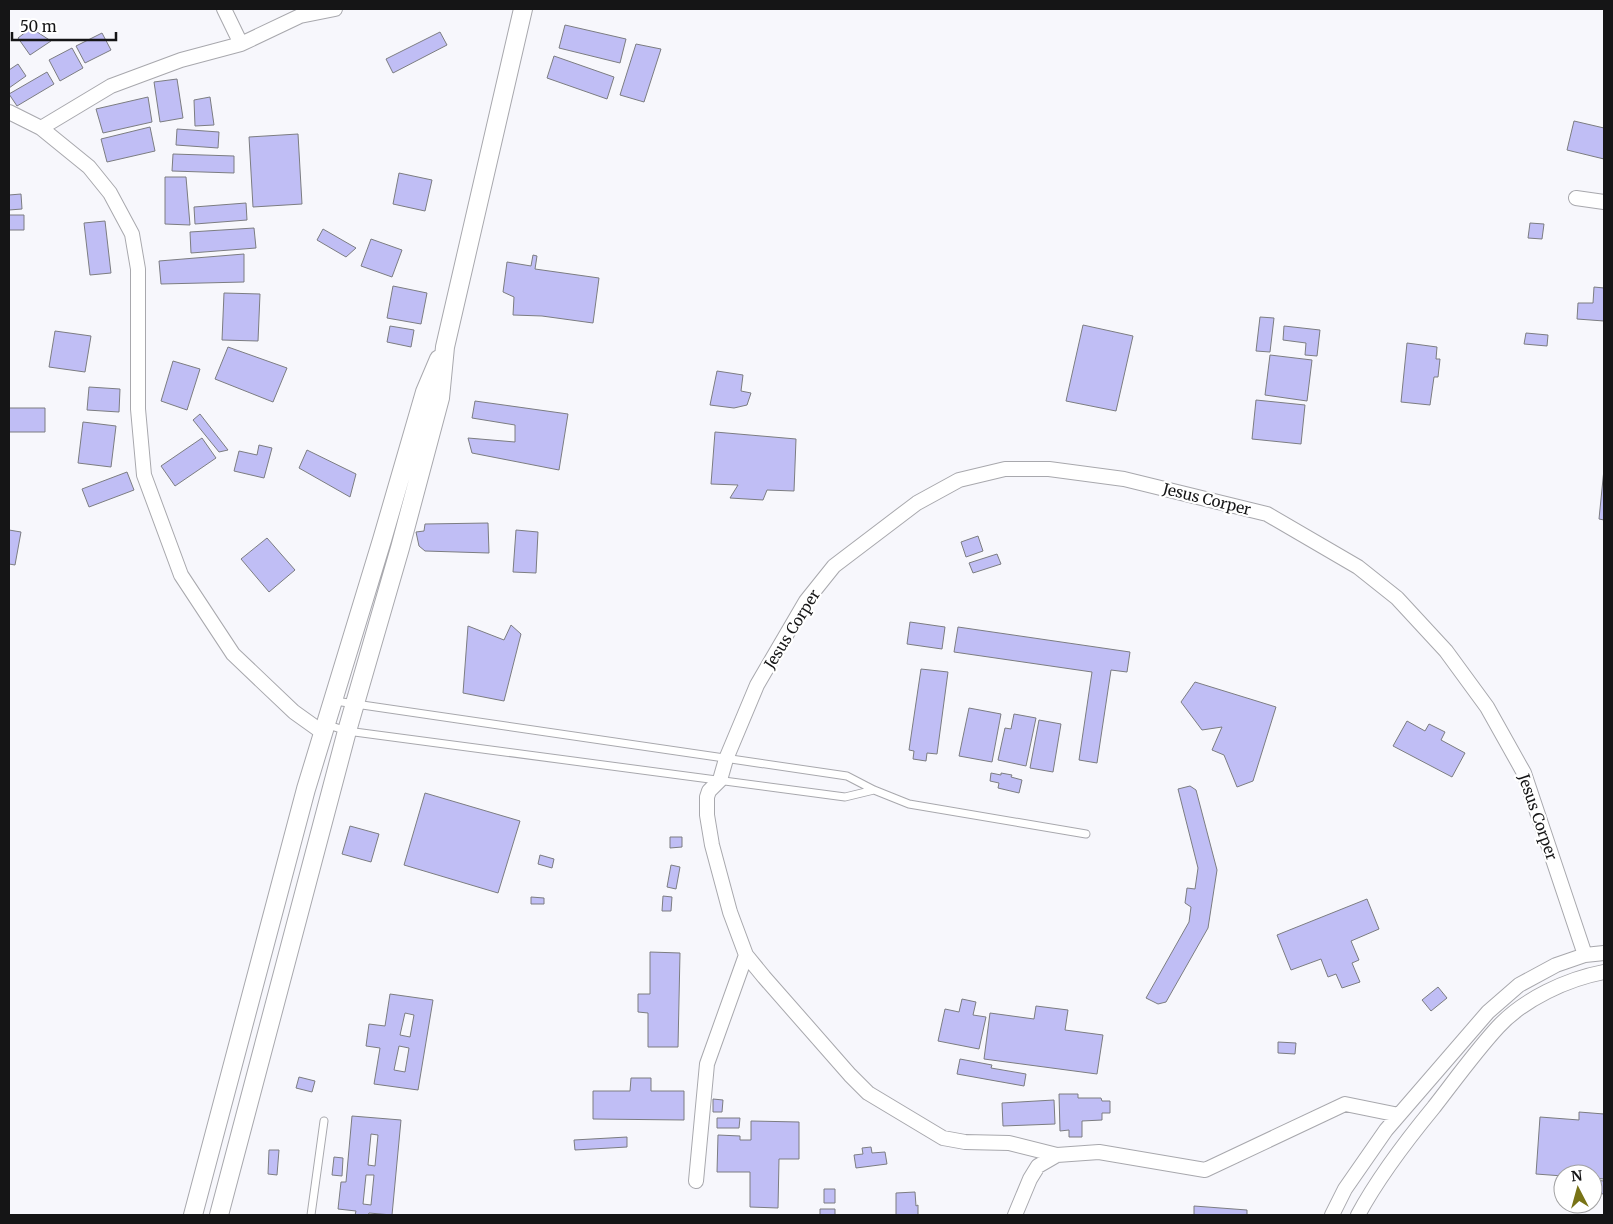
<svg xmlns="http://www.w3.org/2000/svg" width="1613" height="1224" font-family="Merriweather,serif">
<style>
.building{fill:#c0bef5;stroke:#7c7d81;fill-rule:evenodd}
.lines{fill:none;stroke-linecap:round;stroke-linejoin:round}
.service-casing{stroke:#a8a8ad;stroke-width:9}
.minor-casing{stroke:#a8a8ad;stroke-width:16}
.tertiary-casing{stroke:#a8a8ad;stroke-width:20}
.service{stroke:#fff;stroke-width:7}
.minor{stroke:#fff;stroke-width:14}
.tertiary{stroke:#fff;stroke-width:18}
.labels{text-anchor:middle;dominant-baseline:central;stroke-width:4.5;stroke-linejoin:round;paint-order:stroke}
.street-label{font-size:15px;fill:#151516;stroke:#fff}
</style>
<rect width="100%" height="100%" fill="#f7f7fc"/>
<path class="building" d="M 565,25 L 626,39 L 620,63 L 559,48 Z
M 31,28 L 51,41 L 30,55 L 18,38 Z
M 440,32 L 447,45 L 393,73 L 386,59 Z
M 102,33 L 111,50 L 85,63 L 76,46 Z
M 636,44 L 661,49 L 644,102 L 620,95 Z
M 72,48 L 83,68 L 60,81 L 49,60 Z
M 554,56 L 614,77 L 607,99 L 547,78 Z
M 18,64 L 26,76 L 9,88 L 9,70 Z
M 47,72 L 54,84 L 17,106 L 9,94 Z
M 177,79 L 183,118 L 160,122 L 154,82 Z
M 148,97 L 152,122 L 103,133 L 96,109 Z
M 210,97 L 214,125 L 195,126 L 194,100 Z
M 1574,121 L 1604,128 L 1604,159 L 1567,150 Z
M 150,127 L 155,151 L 107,162 L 101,139 Z
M 177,129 L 219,132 L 218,148 L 176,145 Z
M 298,134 L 302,204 L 253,207 L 249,137 Z
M 173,154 L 234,156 L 234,173 L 172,171 Z
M 399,173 L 432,180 L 425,211 L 393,204 Z
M 165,177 L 186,177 L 190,225 L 165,224 Z
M 21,194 L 22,209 L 9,210 L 9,195 Z
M 246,203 L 247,220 L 195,224 L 194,207 Z
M 9,215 L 24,215 L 24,230 L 9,230 Z
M 105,221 L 111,273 L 90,275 L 84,223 Z
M 1530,223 L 1544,224 L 1542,239 L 1528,238 Z
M 254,228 L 256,248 L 191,253 L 190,232 Z
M 323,229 L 356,248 L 346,257 L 317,240 Z
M 371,239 L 402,250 L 392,277 L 361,266 Z
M 244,254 L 244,282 L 161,284 L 159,261 Z
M 533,255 L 537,256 L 535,269 L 599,278 L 593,323 L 542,316 L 513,315 L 514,297 L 503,292 L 507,262 L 531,266 Z
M 393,286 L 427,293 L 421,324 L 387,318 Z
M 1594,287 L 1604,288 L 1604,321 L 1577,319 L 1578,303 L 1593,303 Z
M 224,293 L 260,294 L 258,341 L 222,340 Z
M 1260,317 L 1274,318 L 1270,352 L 1256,351 Z
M 1083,325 L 1133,336 L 1116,411 L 1066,401 Z
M 390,326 L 414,330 L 411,347 L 387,342 Z
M 1284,326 L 1320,330 L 1317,356 L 1305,355 L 1306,343 L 1283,340 Z
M 55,331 L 91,336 L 85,372 L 49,367 Z
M 1526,333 L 1548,335 L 1547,346 L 1524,344 Z
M 1407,343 L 1437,347 L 1436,359 L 1440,359 L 1438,377 L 1434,377 L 1430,405 L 1401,402 Z
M 228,347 L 287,368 L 273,402 L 215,379 Z
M 1270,355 L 1312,360 L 1307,401 L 1265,395 Z
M 173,361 L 200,369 L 187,410 L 161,401 Z
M 717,371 L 743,375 L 741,391 L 751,393 L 747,405 L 734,408 L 710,405 Z
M 89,387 L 120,389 L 119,412 L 87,410 Z
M 1256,400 L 1305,405 L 1301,444 L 1252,439 Z
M 475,401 L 568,414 L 559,470 L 472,453 L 468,438 L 515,442 L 515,425 L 472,418 Z
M 9,408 L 45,408 L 45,432 L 9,432 Z
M 200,414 L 228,450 L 219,452 L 193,420 Z
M 83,422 L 116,426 L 111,467 L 78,463 Z
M 715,432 L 796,439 L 794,491 L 767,490 L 763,500 L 730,498 L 738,485 L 711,484 Z
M 202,438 L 216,458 L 175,486 L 161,466 Z
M 259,445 L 272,448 L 264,478 L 234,471 L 239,451 L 257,455 Z
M 307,450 L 356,474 L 350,497 L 299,468 Z
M 1604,469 L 1604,520 L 1599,519 Z
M 127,472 L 134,490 L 89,507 L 82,489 Z
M 488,523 L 489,553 L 425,551 L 419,546 L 416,532 L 424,531 L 425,524 Z
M 9,530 L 21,532 L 15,565 L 9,564 Z
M 516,530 L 538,532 L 536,573 L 513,572 Z
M 978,536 L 983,551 L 966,557 L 961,542 Z
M 267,538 L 295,570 L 269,592 L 241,559 Z
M 997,554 L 1001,564 L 973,573 L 969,563 Z
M 910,622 L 945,627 L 942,649 L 907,644 Z
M 511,625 L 521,634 L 504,701 L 463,693 L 468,626 L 504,640 Z
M 958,627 L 1130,652 L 1127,672 L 1111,670 L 1097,763 L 1079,760 L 1092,672 L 954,652 Z
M 921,669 L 948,672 L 937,754 L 927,753 L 926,761 L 913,759 L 914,751 L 909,750 Z
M 1195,682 L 1276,707 L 1253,781 L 1237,787 L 1224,755 L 1212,750 L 1222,727 L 1202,730 L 1181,702 Z
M 969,708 L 1001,714 L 992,762 L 959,756 Z
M 1014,714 L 1036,718 L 1026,766 L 998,760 L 1005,728 L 1011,729 Z
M 1039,720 L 1061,724 L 1053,772 L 1030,768 Z
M 1407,721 L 1425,731 L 1429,724 L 1445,732 L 1441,740 L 1465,753 L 1452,777 L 1393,746 Z
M 991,773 L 1001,775 L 1001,773 L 1012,775 L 1011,777 L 1022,780 L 1019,793 L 998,788 L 999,783 L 990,781 Z
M 1190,786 L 1196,790 L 1217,870 L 1208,928 L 1166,1002 L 1158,1004 L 1146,998 L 1189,922 L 1191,907 L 1185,903 L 1187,888 L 1195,889 L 1198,868 L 1178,789 Z
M 425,793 L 520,821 L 498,893 L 404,865 Z
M 350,826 L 379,834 L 371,862 L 342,854 Z
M 670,837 L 682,837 L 682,847 L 670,848 Z
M 540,855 L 554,859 L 552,868 L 538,864 Z
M 671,865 L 680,867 L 676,889 L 667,887 Z
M 663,896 L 672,897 L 671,911 L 662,911 Z
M 531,897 L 544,898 L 544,904 L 531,904 Z
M 1367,899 L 1379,929 L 1351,941 L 1359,960 L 1352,963 L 1360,982 L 1342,988 L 1336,974 L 1328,977 L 1321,959 L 1291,970 L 1277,935 Z
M 650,952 L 680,953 L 678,1047 L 648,1047 L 648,1013 L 638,1012 L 638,994 L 650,994 Z
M 1438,987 L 1447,998 L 1431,1011 L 1422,1000 Z
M 390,994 L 433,1000 L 418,1090 L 374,1084 L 380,1048 L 366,1046 L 369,1024 L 385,1026 ZM 405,1013 L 414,1015 L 410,1037 L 400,1035 ZM 399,1046 L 409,1048 L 405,1072 L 394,1070 Z
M 962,999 L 976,1002 L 973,1015 L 986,1017 L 979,1049 L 938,1041 L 945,1009 L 959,1012 Z
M 1036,1006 L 1068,1010 L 1065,1030 L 1103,1035 L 1097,1074 L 984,1059 L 990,1013 L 1034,1019 Z
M 1278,1042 L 1296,1043 L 1295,1054 L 1278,1053 Z
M 960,1059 L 992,1065 L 991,1068 L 1026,1074 L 1024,1086 L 957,1074 Z
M 299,1077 L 315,1081 L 312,1092 L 296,1088 Z
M 631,1078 L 651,1078 L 651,1091 L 684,1091 L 684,1120 L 593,1119 L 593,1091 L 630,1091 Z
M 1059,1094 L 1078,1094 L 1078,1098 L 1101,1098 L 1102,1101 L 1110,1101 L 1110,1113 L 1102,1113 L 1102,1120 L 1082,1121 L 1082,1137 L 1069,1137 L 1069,1130 L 1060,1131 Z
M 713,1099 L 723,1100 L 722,1112 L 713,1112 Z
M 1054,1100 L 1055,1124 L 1003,1126 L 1002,1103 Z
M 1579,1112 L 1604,1114 L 1604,1179 L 1593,1178 L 1593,1174 L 1563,1174 L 1563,1176 L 1536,1174 L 1540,1117 L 1579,1120 Z
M 352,1116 L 401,1120 L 392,1215 L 369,1213 L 368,1215 L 355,1215 L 356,1211 L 338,1209 L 341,1182 L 346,1182 ZM 371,1134 L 378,1135 L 375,1166 L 368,1165 ZM 366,1175 L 374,1175 L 371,1205 L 363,1204 Z
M 717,1118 L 740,1118 L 739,1128 L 717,1128 Z
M 751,1121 L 799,1122 L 799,1159 L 779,1159 L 778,1208 L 750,1207 L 750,1172 L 717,1172 L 718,1135 L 740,1136 L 740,1140 L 751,1140 Z
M 627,1137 L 627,1147 L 575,1150 L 574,1140 Z
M 871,1147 L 872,1153 L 885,1152 L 887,1164 L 856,1168 L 854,1155 L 863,1154 L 862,1148 Z
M 269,1150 L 279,1150 L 277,1175 L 268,1174 Z
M 334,1157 L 343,1158 L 342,1176 L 332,1175 Z
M 1593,1180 L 1604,1181 L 1604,1194 L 1593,1193 Z
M 824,1189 L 835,1189 L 835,1203 L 824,1203 Z
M 915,1192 L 916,1206 L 918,1205 L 918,1215 L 896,1215 L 896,1193 Z
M 1194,1206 L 1247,1210 L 1247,1215 L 1194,1215 Z
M 820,1209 L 835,1209 L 835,1215 L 820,1215 Z"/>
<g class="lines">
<g class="service-casing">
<path id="service" d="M 335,701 L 847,776 L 874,790 L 909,804 L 1086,834
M 325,724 L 347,731 L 845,797 L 874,790
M 311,1215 L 324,1121"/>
</g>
<g class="minor-casing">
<path id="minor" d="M 224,9 L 241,44
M 9,112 L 41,128 L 89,167 L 110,193 L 132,234 L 138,269 L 138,409 L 144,475 L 181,575 L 233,654 L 294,712 L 322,732
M 41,128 L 111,86 L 181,60 L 241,44 L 300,16 L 335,9
M 1576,198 L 1604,202
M 1057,1155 L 1009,1143 L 965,1142 L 943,1138 L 868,1093 L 850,1075 L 764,977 L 746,955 L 730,912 L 712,845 L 707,815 L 707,797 L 709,791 L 720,780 L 726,759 L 757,685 L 806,601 L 834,566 L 917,503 L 959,480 L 1005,469 L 1049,469 L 1124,479 L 1267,514 L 1358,567 L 1397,598 L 1446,651 L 1487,707 L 1524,773 L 1585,955
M 696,1181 L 707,1064 L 746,955
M 1015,1215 L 1030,1179 L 1038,1166 L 1057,1155 L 1099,1152 L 1205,1170 L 1345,1104 L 1399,1115
M 1332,1215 L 1345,1189 L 1386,1130 L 1488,1012 L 1519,985 L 1556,965 L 1585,955 L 1604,953
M 1358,1215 C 1379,1176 1406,1141 1434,1107 C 1455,1080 1475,1052 1498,1027 C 1524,999 1567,979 1604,972"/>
</g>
<g class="tertiary-casing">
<path id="tertiary" d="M 193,1215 L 306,789 L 382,540 L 425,392 L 439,359
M 219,1215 L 347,731 L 400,548 L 440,398 L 445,347 L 523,9"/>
</g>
<use href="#service" class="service"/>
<use href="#minor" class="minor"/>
<use href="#tertiary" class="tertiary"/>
</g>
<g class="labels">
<g class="street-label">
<text transform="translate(1207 499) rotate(14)">Jesus Corper</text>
<text transform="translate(792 629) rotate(-58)">Jesus Corper</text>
<text transform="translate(1538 817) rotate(71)">Jesus Corper</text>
</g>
</g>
<rect width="1613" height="1224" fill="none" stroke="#151516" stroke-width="20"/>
<g transform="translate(1578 1189) rotate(354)"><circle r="24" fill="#ffffff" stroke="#a1a1a2"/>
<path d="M0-4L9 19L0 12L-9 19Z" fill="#787316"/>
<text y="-8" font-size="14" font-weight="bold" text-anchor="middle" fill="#151516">N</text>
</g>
<path d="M12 32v8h104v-8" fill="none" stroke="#151516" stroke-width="2.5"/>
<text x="20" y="32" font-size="15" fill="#151516" stroke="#ffffff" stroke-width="4" paint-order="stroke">50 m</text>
</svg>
